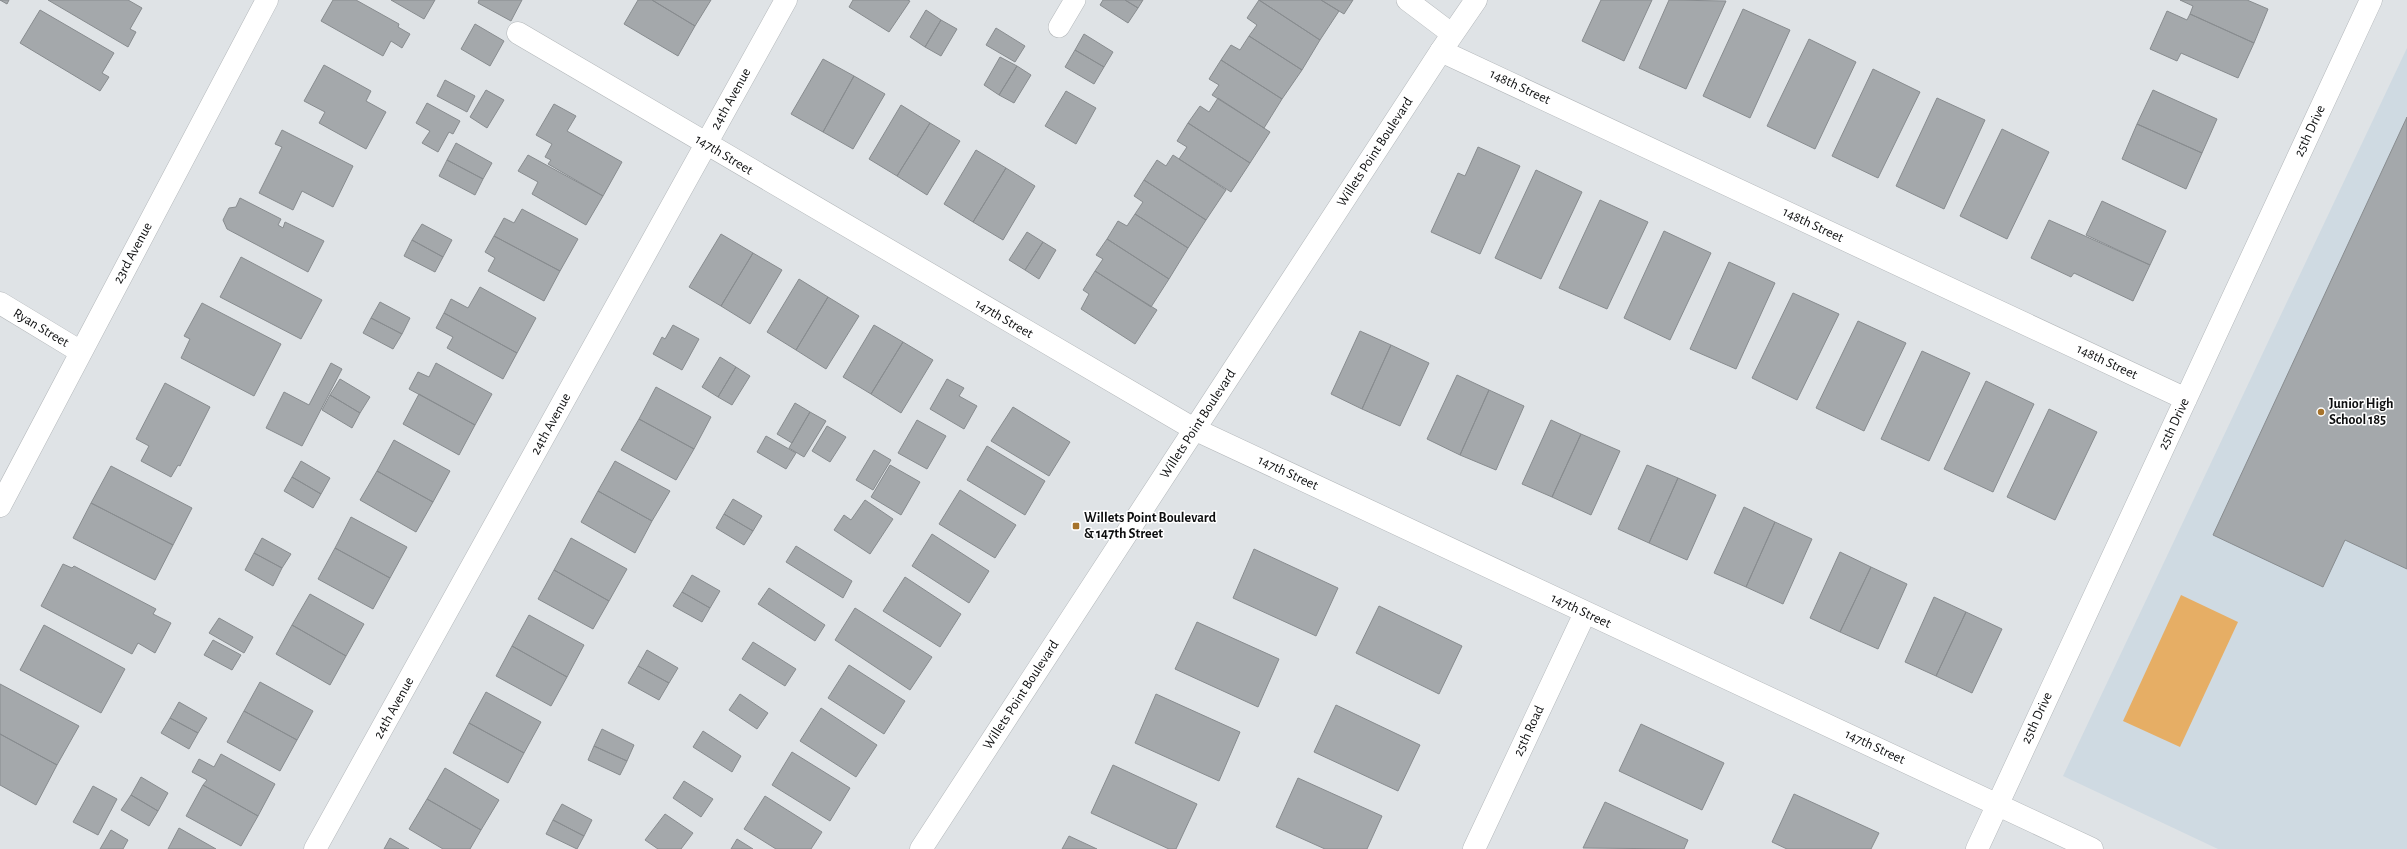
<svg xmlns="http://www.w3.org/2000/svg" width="2407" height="849" font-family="'Alegreya Sans',sans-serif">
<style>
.built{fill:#cfdae2}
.green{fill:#e6ae65}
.building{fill:#a4a8ab;stroke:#888c8f}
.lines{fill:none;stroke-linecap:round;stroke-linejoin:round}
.service-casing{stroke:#b4b8bb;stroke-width:22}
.minor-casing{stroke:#b4b8bb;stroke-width:23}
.tertiary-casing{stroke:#b4b8bb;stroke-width:23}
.service{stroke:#fff;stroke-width:21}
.minor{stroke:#fff;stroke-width:22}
.tertiary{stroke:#fff;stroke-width:22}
.poi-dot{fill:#a6732b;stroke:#fff;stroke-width:1.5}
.labels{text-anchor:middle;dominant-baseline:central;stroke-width:3;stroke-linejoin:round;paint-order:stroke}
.street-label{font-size:14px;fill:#0d0e0f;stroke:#fff}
.poi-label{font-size:14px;font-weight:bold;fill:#0d0e0f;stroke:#fff;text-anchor:start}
</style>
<rect width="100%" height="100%" fill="#dfe3e6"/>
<path class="built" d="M 2407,48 L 2407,849 L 2218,849 L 2063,776 Z"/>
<path class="green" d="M 2181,595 L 2238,622 L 2180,747 L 2123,721 Z"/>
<path class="building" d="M 0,0 L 9,0 L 7,4 Z
M 48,0 L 128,0 L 142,8 L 130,29 L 136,32 L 128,47 Z
M 333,0 L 356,0 L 399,24 L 398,27 L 410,34 L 402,48 L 391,41 L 383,56 L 321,21 Z
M 391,0 L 435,0 L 424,19 Z
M 479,0 L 522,0 L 511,21 L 478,3 Z
M 638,0 L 652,0 L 695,26 L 678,56 L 624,24 Z
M 652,0 L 711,0 L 695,26 Z
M 853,0 L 907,0 L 910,1 L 889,32 L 849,7 Z
M 1103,0 L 1125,0 L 1138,8 L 1128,23 L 1100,5 Z
M 1125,0 L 1143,0 L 1138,8 Z
M 1259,0 L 1320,40 L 1302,70 L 1249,36 L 1257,25 L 1247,18 Z
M 1259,0 L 1321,0 L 1339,11 L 1320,40 Z
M 1321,0 L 1353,0 L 1344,14 Z
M 1601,0 L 1652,0 L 1624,61 L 1582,41 Z
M 1669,0 L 1726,1 L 1686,89 L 1639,68 Z
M 2180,0 L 2247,0 L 2268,9 L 2254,43 L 2190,14 L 2193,6 Z
M 1743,9 L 1790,30 L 1750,118 L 1703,96 Z
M 40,10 L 114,53 L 102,73 L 109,77 L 100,91 L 20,43 Z
M 926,10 L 941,20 L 925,47 L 910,37 Z
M 2167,11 L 2187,20 L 2190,14 L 2254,43 L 2238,78 L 2181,53 L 2177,61 L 2150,49 Z
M 941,20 L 957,29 L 941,56 L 925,47 Z
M 475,24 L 504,41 L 490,66 L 461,49 Z
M 996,28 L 1025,46 L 1015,62 L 986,45 Z
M 1084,34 L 1113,52 L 1104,67 L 1075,50 Z
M 1249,36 L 1302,70 L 1282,99 L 1221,60 L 1231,45 L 1240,50 Z
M 1809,39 L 1856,62 L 1815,149 L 1767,126 Z
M 1075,50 L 1104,67 L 1094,84 L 1065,67 Z
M 1000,57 L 1017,66 L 999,95 L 984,85 Z
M 823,59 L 854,76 L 823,132 L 791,114 Z
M 1221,60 L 1282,99 L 1264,128 L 1212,95 L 1219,85 L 1209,79 Z
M 324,65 L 371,91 L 366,101 L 386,112 L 366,149 L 319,123 L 325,112 L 304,101 Z
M 1017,66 L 1031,75 L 1014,103 L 999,95 Z
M 1873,69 L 1920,92 L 1878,178 L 1832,156 Z
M 854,76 L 885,94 L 853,149 L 823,132 Z
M 445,80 L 475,96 L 467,112 L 437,96 Z
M 486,90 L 504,100 L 487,128 L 470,117 Z
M 2153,90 L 2217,119 L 2202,153 L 2137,124 Z
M 1066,91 L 1096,108 L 1076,144 L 1045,126 Z
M 1218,98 L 1270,132 L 1250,163 L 1188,123 L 1200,106 L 1209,112 Z
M 1937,98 L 1985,120 L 1944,209 L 1896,186 Z
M 427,103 L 460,121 L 453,134 L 449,132 L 438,152 L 422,143 L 430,131 L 416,123 Z
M 554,104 L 576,116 L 567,131 L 622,162 L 603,196 L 548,164 L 551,160 L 545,157 L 552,144 L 536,135 Z
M 901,105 L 930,123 L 897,176 L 869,159 Z
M 2407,117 L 2407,569 L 2345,540 L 2323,587 L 2213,535 Z
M 930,123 L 960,141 L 927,195 L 897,176 Z
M 1188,123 L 1250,163 L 1231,192 L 1179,159 L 1187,147 L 1177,141 Z
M 2137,124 L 2202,153 L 2186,189 L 2122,159 Z
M 2002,129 L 2049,152 L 2007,239 L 1960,216 Z
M 282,130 L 353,166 L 333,207 L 302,191 L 293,210 L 259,193 L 282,147 L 275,144 Z
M 456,143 L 492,163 L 483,179 L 447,160 Z
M 1478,147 L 1520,166 L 1480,254 L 1431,232 L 1458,173 L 1465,176 Z
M 976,150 L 1006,168 L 973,222 L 944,204 Z
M 528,155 L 603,196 L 586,225 L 532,194 L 538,182 L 518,171 Z
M 1173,155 L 1226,190 L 1206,220 L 1144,180 L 1157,160 L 1166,166 Z
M 447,160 L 483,179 L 475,195 L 439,176 Z
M 1006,168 L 1035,186 L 1003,240 L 973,222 Z
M 1536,170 L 1582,192 L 1541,279 L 1495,258 Z
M 1144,180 L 1206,220 L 1188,248 L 1135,214 L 1143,202 L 1134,196 Z
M 240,198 L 281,219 L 278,225 L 283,228 L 285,222 L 324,241 L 308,272 L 227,229 L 223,220 L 229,208 L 236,207 Z
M 1600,200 L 1648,222 L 1607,309 L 1559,288 Z
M 2102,201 L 2166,231 L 2150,265 L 2086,235 Z
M 522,209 L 578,239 L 560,271 L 494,236 L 504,218 L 514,223 Z
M 1135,214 L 1188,248 L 1169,279 L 1107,239 L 1118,221 L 1127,226 Z
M 2049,220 L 2150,265 L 2133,301 L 2074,273 L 2071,277 L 2031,258 Z
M 422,224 L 452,240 L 443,257 L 412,240 Z
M 1664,231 L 1711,253 L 1670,340 L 1624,318 Z
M 1027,232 L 1043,242 L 1025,270 L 1009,260 Z
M 721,234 L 753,253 L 721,306 L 689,287 Z
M 494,236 L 560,271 L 544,301 L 488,271 L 495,258 L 485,252 Z
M 1107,239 L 1169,279 L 1151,307 L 1095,271 L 1103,259 L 1096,255 Z
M 412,240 L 443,257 L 435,272 L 404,256 Z
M 1043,242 L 1056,250 L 1039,279 L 1025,270 Z
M 753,253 L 782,270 L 750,324 L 721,306 Z
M 241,257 L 322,300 L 301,339 L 220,297 Z
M 1729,262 L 1775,283 L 1736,369 L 1690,349 Z
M 1095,271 L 1157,310 L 1135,344 L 1081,309 L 1089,294 L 1083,290 Z
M 799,279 L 828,297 L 796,350 L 767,332 Z
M 480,287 L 536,318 L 517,353 L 444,313 L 451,299 L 468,308 Z
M 1793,293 L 1839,314 L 1797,400 L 1752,378 Z
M 828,297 L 859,316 L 826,369 L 796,350 Z
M 380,302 L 410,318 L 402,334 L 371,318 Z
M 202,303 L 281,344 L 254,396 L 181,358 L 190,339 L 184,336 Z
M 444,313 L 517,353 L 503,379 L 447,348 L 453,337 L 436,328 Z
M 371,318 L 402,334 L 393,349 L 363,333 Z
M 1858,321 L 1906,343 L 1864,431 L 1816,408 Z
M 673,325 L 699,339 L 682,370 L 653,354 L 662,337 L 665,339 Z
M 874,325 L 903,342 L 871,394 L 843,377 Z
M 1360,331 L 1391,345 L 1362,409 L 1331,394 Z
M 903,342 L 933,360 L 901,413 L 871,394 Z
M 1391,345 L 1429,363 L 1400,426 L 1362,409 Z
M 1922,351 L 1970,373 L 1929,461 L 1881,439 Z
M 720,357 L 736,367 L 718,397 L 702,387 Z
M 331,363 L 342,369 L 302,446 L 266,428 L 284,392 L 309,405 Z
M 436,363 L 492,394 L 475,425 L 409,389 L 418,372 L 429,377 Z
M 736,367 L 750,376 L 732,405 L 718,397 Z
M 1457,375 L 1489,390 L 1460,455 L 1427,439 Z
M 340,379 L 370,397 L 360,413 L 330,395 Z
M 947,379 L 964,388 L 959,396 L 977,406 L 964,429 L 930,409 Z
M 1986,381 L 2034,404 L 1993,492 L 1944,469 Z
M 165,383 L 210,407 L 180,466 L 178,465 L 171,477 L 141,461 L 149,446 L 136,439 Z
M 656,387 L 711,417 L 694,449 L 639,419 Z
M 1489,390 L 1524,406 L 1496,470 L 1460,455 Z
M 419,394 L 475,425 L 459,455 L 403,424 Z
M 330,395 L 360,413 L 352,428 L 322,410 Z
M 795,403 L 810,412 L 792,443 L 777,434 Z
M 1013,407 L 1070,442 L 1049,476 L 991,441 Z
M 2049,409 L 2097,432 L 2055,520 L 2007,497 Z
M 810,412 L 826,421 L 804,457 L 789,448 Z
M 639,419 L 694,449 L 676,480 L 621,450 Z
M 917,420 L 946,436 L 927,469 L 898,453 Z
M 1551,420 L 1581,434 L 1552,497 L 1522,484 Z
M 827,426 L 846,437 L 830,462 L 812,451 Z
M 1581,434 L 1620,451 L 1591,515 L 1552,497 Z
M 766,436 L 796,453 L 786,469 L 757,452 Z
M 394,440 L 450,471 L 433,502 L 377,471 Z
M 987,446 L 1045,481 L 1025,515 L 967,480 Z
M 874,450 L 891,460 L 873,490 L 856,480 Z
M 301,461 L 330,478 L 321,494 L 292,477 Z
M 615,461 L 670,491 L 652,521 L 598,491 Z
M 890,465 L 920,482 L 901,515 L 871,497 Z
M 1647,465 L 1678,478 L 1649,543 L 1618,529 Z
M 111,466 L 192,508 L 173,545 L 91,503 Z
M 377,471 L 433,502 L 416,532 L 360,500 Z
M 292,477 L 321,494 L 313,508 L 284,491 Z
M 1678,478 L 1716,495 L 1687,560 L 1649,543 Z
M 960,490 L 1016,525 L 995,558 L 939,524 Z
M 598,491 L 652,521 L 635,553 L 581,522 Z
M 733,499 L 762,516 L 753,531 L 724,514 Z
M 865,500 L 893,519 L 870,554 L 834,530 L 844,515 L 851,520 Z
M 91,503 L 173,545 L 155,580 L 73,538 Z
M 1744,507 L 1775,522 L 1746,587 L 1714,573 Z
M 724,514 L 753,531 L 744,545 L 716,528 Z
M 351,517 L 407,547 L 390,578 L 335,548 Z
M 1775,522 L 1812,539 L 1783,604 L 1746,587 Z
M 932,534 L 989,571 L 969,603 L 912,566 Z
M 262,538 L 291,554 L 282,568 L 254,553 Z
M 571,538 L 627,569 L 609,601 L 554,570 Z
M 796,546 L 852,581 L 843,598 L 786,562 Z
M 335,548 L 390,578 L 373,609 L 318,579 Z
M 1254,549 L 1338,588 L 1316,636 L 1233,598 Z
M 1840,552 L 1871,567 L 1840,632 L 1810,618 Z
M 254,553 L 282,568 L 273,586 L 245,570 Z
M 63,564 L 72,568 L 74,566 L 156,609 L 153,614 L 171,623 L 155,653 L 138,643 L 132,654 L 41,606 Z
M 1871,567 L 1907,584 L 1878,649 L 1840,632 Z
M 554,570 L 609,601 L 593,629 L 538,599 Z
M 692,575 L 720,591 L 710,608 L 682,592 Z
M 905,577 L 961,614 L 940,647 L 883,611 Z
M 769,588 L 825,625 L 815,641 L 758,604 Z
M 682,592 L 710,608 L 702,622 L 673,606 Z
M 310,594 L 364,624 L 346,656 L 292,625 Z
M 1934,597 L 1966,612 L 1936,676 L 1905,662 Z
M 1379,606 L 1462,646 L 1439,694 L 1356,653 Z
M 855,608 L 932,657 L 910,690 L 835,640 Z
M 1966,612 L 2002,629 L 1972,693 L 1936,676 Z
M 529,615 L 584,645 L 567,677 L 512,646 Z
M 219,618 L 253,637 L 244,653 L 209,633 Z
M 1197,622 L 1279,659 L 1258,707 L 1175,669 Z
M 44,625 L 125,669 L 101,713 L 20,670 Z
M 292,625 L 346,656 L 330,685 L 276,654 Z
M 213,640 L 241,655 L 232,670 L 204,655 Z
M 753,642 L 796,669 L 785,686 L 742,659 Z
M 512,646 L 567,677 L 551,706 L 496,676 Z
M 647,650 L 678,668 L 669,683 L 638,666 Z
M 849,665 L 905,701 L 884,734 L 828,698 Z
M 638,666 L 669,683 L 659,700 L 628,683 Z
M 260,682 L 313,711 L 297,740 L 244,711 Z
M 0,684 L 79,726 L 57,765 L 0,734 Z
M 486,692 L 541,722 L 524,753 L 469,723 Z
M 740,694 L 768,713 L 757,729 L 729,710 Z
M 1156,694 L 1240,732 L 1219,781 L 1135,743 Z
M 179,702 L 207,718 L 198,733 L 170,718 Z
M 1336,705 L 1420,745 L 1398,791 L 1314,752 Z
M 821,708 L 877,745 L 856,777 L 800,741 Z
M 244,711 L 297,740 L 280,771 L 227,742 Z
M 170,718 L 198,733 L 189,749 L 161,733 Z
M 469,723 L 524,753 L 508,783 L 453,753 Z
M 1641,724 L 1724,763 L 1702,810 L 1619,771 Z
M 602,729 L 634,745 L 627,761 L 594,746 Z
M 703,731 L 741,756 L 732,772 L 693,747 Z
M 0,734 L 57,765 L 36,805 L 0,785 Z
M 594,746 L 627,761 L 620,775 L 588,760 Z
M 792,752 L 850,788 L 830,821 L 772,785 Z
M 221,754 L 275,784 L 258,816 L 203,785 L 207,780 L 192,772 L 199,759 L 214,767 Z
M 1113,765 L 1197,804 L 1176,849 L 1169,849 L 1091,813 Z
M 445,768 L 499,800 L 481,830 L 427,799 Z
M 141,777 L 168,793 L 158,811 L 131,795 Z
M 1298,778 L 1382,816 L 1367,849 L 1325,849 L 1276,827 Z
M 684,781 L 713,799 L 701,817 L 673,798 Z
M 203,785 L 258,816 L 241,846 L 186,816 Z
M 93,786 L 117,799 L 98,835 L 73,822 Z
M 1794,794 L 1879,833 L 1871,849 L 1787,849 L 1772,842 Z
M 131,795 L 158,811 L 149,826 L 121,810 Z
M 765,796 L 822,832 L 811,849 L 776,849 L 744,829 Z
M 427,799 L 481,830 L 470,849 L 443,849 L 409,829 Z
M 1605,802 L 1688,840 L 1684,849 L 1583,848 Z
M 562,804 L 592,820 L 584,836 L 553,820 Z
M 665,814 L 693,833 L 681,849 L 658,849 L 645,840 Z
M 553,820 L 584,836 L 577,849 L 546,834 Z
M 179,828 L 216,849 L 168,849 Z
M 111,830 L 128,840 L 123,849 L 100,849 Z
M 1069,836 L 1097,849 L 1062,849 Z
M 390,838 L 409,849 L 384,849 Z
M 737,839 L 753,849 L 731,849 Z"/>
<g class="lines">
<g class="service-casing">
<path id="service" d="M 1407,0 L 1452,34
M 1059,27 L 1075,0"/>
</g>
<g class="minor-casing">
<path id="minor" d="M 518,33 L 1194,429 L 2092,849
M 1441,51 L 2186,399
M 0,303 L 81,352
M 0,506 L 267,0
M 315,849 L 786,0
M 1474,849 L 1585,613
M 1977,849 L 2371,0"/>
</g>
<g class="tertiary-casing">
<path id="tertiary" d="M 921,849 L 1441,51 L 1476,0"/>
</g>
<use href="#service" class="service"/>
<use href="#minor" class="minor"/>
<use href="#tertiary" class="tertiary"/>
</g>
<g class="poi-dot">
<circle cx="2321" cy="412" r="4"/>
<rect x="1072" y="522" width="8" height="8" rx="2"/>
</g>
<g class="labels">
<g class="street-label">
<text transform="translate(1520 87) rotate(25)">148th Street</text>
<text transform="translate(731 99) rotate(-61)">24th Avenue</text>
<text transform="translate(2310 131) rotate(-65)">25th Drive</text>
<text transform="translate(1375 152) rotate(-57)">Willets Point Boulevard</text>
<text transform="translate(724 155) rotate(31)">147th Street</text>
<text transform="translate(1813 225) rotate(25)">148th Street</text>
<text transform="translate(133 253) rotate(-62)">23rd Avenue</text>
<text transform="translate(1004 319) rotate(30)">147th Street</text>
<text transform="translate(41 328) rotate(31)">Ryan Street</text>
<text transform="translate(2107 362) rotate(25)">148th Street</text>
<text transform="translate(551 424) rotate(-61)">24th Avenue</text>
<text transform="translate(1198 424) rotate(-57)">Willets Point Boulevard</text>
<text transform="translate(2174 424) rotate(-65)">25th Drive</text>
<text transform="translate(1288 473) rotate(25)">147th Street</text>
<text transform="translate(1581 611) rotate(25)">147th Street</text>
<text transform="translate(1021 695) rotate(-57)">Willets Point Boulevard</text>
<text transform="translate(394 708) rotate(-61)">24th Avenue</text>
<text transform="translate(2037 718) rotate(-65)">25th Drive</text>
<text transform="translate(1529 731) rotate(-65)">25th Road</text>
<text transform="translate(1875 747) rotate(25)">147th Street</text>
</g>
<g class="poi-label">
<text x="2329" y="404">Junior High<tspan x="2329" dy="16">School 185</tspan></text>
<text x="1084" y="518">Willets Point Boulevard<tspan x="1084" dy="16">&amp; 147th Street</tspan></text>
</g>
</g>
</svg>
